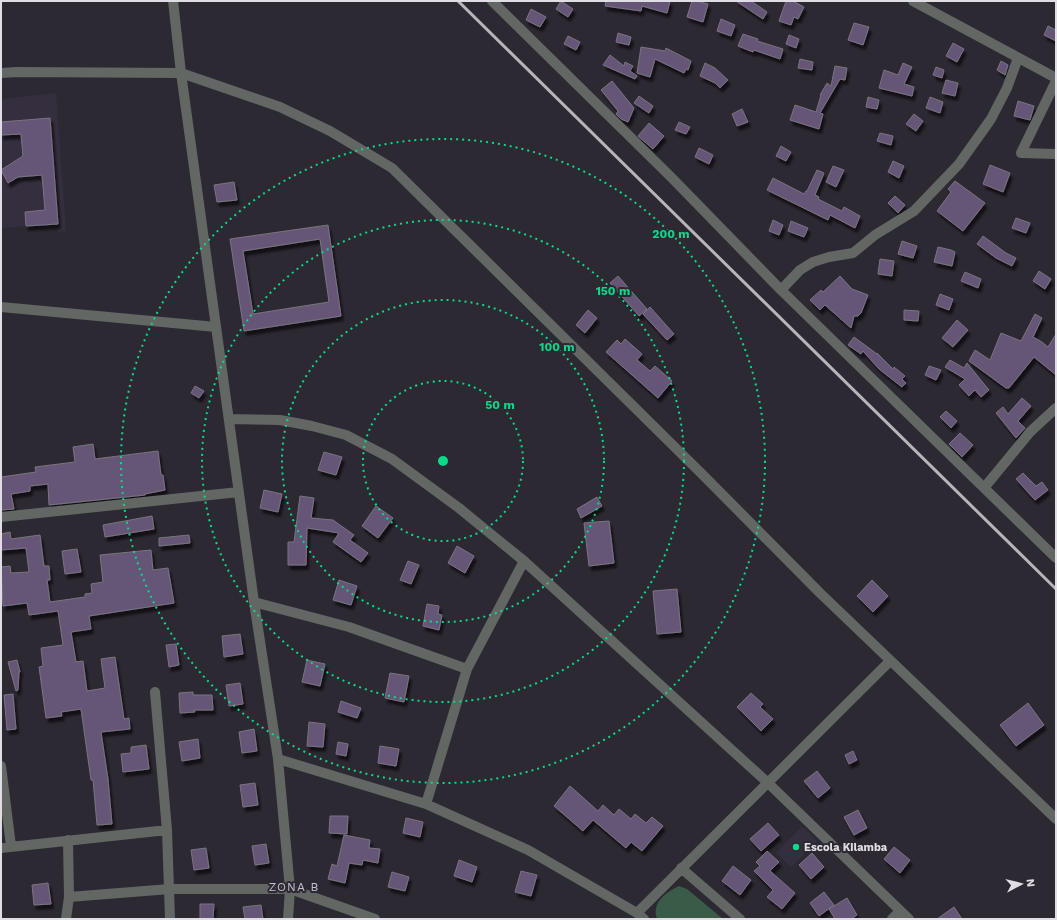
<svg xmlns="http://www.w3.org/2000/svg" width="1057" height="920" font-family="'Work Sans',sans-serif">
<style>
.built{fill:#352e3e}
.green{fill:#395b48}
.building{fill:#655777;stroke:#797480;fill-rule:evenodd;filter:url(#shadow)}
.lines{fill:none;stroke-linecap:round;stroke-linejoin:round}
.minor{stroke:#626764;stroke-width:10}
.rail{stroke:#b8b4bc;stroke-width:3}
.ring{fill:none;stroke:#0bd98b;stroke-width:2;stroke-dasharray:2 4}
.poi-dot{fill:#0bd98b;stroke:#2d2933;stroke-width:1.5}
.labels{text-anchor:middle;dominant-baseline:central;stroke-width:4;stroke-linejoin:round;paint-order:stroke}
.poi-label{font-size:11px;font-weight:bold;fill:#e0dde4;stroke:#2d2933;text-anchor:start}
.neighbourhood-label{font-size:12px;letter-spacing:1px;fill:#c7c1cf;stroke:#2d2933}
.centre{fill:#0bd98b;stroke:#2d2933;stroke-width:2}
.ring-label{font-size:12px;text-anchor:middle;font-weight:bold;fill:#0bd98b;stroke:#2d2933;stroke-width:4;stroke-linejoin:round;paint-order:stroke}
</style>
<defs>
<filter id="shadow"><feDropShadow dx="2.5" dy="4.5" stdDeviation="1" flood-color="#0009"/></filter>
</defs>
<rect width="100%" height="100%" fill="#2d2933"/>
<path class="built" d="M 56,93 L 66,231 L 58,232 L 57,224 L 1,228 L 1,99 Z
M 802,826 L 817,841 L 791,867 L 776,853 Z"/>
<path class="green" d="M 679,886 L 687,889 L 723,919 L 657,919 C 651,903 666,892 679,886 Z"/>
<path class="building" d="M 561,1 L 573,9 L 568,17 L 556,9 Z
M 606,1 L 670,1 L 667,13 L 642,6 L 641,11 L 605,6 Z
M 692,1 L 697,1 L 708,4 L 703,22 L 687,17 Z
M 736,1 L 751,1 L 767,12 L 763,19 Z
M 786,1 L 793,1 L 804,7 L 798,19 L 794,17 L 791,25 L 779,21 Z
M 531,9 L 546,17 L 540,27 L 526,20 Z
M 721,19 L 735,25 L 731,36 L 717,31 Z
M 854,23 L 869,27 L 863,45 L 848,40 Z
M 1048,26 L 1056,30 L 1056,41 L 1044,35 Z
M 618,33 L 631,37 L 629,45 L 616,42 Z
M 743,34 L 758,39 L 757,41 L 783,49 L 780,59 L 754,50 L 753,52 L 738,46 Z
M 789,35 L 799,39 L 796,48 L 786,44 Z
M 568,36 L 580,42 L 576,50 L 564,44 Z
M 953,43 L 964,49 L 957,62 L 946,56 Z
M 641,47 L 665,51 L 666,48 L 691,61 L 688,70 L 686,69 L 684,73 L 655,59 L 650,77 L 637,73 Z
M 610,55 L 624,66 L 625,62 L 633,66 L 630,71 L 637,76 L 635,79 L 603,65 Z
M 800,59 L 813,62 L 812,70 L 798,68 Z
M 1001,61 L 1008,65 L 1005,75 L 997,70 Z
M 705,63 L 715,68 L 728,80 L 720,88 L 715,83 L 700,76 Z
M 903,63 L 912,67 L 904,84 L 914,87 L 912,96 L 879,88 L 884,70 L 898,75 Z
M 835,66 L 847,68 L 845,80 L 840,79 L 820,113 L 823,114 L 819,129 L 790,120 L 795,105 L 816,112 L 821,95 L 820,95 L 827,83 L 831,86 Z
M 936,67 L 944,70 L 942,78 L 933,75 Z
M 946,80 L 958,83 L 955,96 L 942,93 Z
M 612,81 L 634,108 L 628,122 L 621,119 L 616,114 L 618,111 L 601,90 Z
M 639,96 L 653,106 L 649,113 L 634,103 Z
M 868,97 L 879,100 L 877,109 L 866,107 Z
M 930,97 L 943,102 L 940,113 L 926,108 Z
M 1018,101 L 1034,106 L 1030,120 L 1014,116 Z
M 742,109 L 748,122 L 737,126 L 732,114 Z
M 914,114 L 923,121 L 916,131 L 906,124 Z
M 50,118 L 58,224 L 26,226 L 25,212 L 45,210 L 42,175 L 18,177 L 8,183 L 1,170 L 23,156 L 21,134 L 1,135 L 1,122 Z
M 679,122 L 690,127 L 686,134 L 675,130 Z
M 649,123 L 664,136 L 653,149 L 638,136 Z
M 880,133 L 893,136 L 891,145 L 877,141 Z
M 781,146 L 791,152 L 786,161 L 776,156 Z
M 699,148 L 713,155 L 709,164 L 695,157 Z
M 893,161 L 904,166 L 899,178 L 888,172 Z
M 990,165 L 1010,173 L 1003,192 L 983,184 Z
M 833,166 L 844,170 L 836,187 L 826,182 Z
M 817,170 L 824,173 L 815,195 L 819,197 L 818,199 L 842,211 L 844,207 L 860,216 L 855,228 L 830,215 L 828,220 L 767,190 L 773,178 L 804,194 L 806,191 L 807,191 Z
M 955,181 L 985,203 L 963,231 L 937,211 L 951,192 L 948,189 Z
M 234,182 L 237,200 L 217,202 L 214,185 Z
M 895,196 L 905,205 L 898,213 L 888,203 Z
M 1016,218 L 1030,223 L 1026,233 L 1012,228 Z
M 773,220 L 783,225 L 779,235 L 769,231 Z
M 791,221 L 808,228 L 804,237 L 788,231 Z
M 328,225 L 341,316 L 244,331 L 230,239 ZM 320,239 L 329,302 L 253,314 L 243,251 Z
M 983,236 L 1006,253 L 1016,258 L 1012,266 L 996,258 L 977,244 Z
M 902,241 L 917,246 L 913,258 L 898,254 Z
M 938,247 L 951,250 L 955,252 L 952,266 L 934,262 Z
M 880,259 L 894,261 L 892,276 L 878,274 Z
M 1039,271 L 1051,279 L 1045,289 L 1033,281 Z
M 965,272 L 981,279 L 978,288 L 961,281 Z
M 618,276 L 647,309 L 639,316 L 610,283 Z
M 840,276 L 852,289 L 868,295 L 861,313 L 858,316 L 854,316 L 851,328 L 825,305 L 820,310 L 810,300 L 821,290 L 823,292 Z
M 940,294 L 953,299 L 949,310 L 936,305 Z
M 650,307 L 674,334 L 667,340 L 643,314 Z
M 588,310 L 597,318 L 585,333 L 576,325 Z
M 904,310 L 919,311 L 918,321 L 904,320 Z
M 1035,314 L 1042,318 L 1033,337 L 1042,342 L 1048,347 L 1056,334 L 1056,375 L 1034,357 L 1009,388 L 1006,388 L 969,361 L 975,350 L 990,360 L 1001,333 L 1021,341 Z
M 957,320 L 968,330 L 953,347 L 942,338 Z
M 854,337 L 877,354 L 877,353 L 893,369 L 894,367 L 905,376 L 902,379 L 906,383 L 902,387 L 879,369 L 863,351 L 861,354 L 848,345 Z
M 625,339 L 642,354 L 637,360 L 650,371 L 655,366 L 672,381 L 658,398 L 606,352 L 617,340 L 621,344 Z
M 950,360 L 964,368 L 967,363 L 989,390 L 981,397 L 975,390 L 969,396 L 959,385 L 965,379 L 945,367 Z
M 929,366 L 941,370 L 936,380 L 925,375 Z
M 195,386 L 204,391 L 199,398 L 191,393 Z
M 1022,398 L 1031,406 L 1018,421 L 1025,428 L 1016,438 L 996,413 L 1003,407 L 1008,414 Z
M 946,411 L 957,421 L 951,428 L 940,417 Z
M 960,433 L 973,445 L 962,457 L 949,444 Z
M 93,444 L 95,459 L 158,451 L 161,475 L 163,475 L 165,490 L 145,494 L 145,495 L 49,505 L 48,484 L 30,486 L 30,491 L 11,494 L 14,509 L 1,510 L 1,477 L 36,472 L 35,467 L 75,462 L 73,447 Z
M 324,452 L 342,457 L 336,475 L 318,470 Z
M 1023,473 L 1036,486 L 1042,482 L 1048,490 L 1035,500 L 1016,479 Z
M 264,490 L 282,494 L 278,512 L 260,508 Z
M 300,496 L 314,498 L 311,518 L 333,520 L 354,535 L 350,540 L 368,553 L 361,562 L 333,542 L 339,533 L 307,528 L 306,565 L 288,565 L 288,542 L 294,542 Z
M 597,497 L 602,506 L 581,518 L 577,509 Z
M 376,506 L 393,518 L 378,538 L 362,526 Z
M 152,516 L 154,529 L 105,537 L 103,525 Z
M 609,521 L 614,563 L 589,566 L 584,523 Z
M 10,532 L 11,539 L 40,535 L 44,566 L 49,566 L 50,580 L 47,580 L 50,602 L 85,597 L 85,594 L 92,593 L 91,584 L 103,582 L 100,555 L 151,550 L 153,570 L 168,568 L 174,603 L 89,616 L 91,629 L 71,632 L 76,662 L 83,661 L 87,691 L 105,688 L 101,659 L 115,657 L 124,719 L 129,718 L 130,729 L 101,732 L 108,779 L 112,824 L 97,825 L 93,780 L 91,780 L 81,709 L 61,712 L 62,716 L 46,718 L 39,667 L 43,666 L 41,648 L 63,645 L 58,611 L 29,615 L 27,603 L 3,606 L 1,567 L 10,566 L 11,573 L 29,572 L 26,548 L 1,550 L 1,534 Z
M 189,535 L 190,543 L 159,546 L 159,538 Z
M 457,546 L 474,556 L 465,573 L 448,563 Z
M 77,549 L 81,572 L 65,574 L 62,551 Z
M 408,561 L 419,565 L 411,584 L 400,580 Z
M 339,580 L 357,586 L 351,605 L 333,600 Z
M 872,580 L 888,596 L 873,612 L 857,596 Z
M 677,589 L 681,632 L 657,634 L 653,591 Z
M 427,604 L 439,606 L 438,614 L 442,615 L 439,630 L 423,626 Z
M 240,634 L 243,654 L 224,657 L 222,636 Z
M 176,644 L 179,665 L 169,667 L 166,645 Z
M 17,660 L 20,672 L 19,672 L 18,690 L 16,691 L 8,662 Z
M 307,660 L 325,664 L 320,686 L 302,682 Z
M 390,673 L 409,676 L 404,702 L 385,698 Z
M 240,683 L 243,704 L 229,706 L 226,685 Z
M 193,692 L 193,695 L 212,695 L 213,710 L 194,710 L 195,712 L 180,713 L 179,693 Z
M 751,693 L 763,704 L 760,707 L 773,719 L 761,731 L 737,707 Z
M 13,694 L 16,729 L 7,730 L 4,695 Z
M 341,701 L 361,708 L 357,718 L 338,712 Z
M 1028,703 L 1044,725 L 1016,746 L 1000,725 Z
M 309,722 L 325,724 L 323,747 L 307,746 Z
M 254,729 L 257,751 L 242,753 L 239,732 Z
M 198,739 L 200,758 L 182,761 L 179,742 Z
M 338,742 L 348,744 L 346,756 L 336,754 Z
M 146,745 L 149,769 L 123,772 L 121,754 L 131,753 L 131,747 Z
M 380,746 L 399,749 L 396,766 L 378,763 Z
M 853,751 L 857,760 L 849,764 L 845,755 Z
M 817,771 L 830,788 L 818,798 L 804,781 Z
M 255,783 L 258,805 L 243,807 L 240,785 Z
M 570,786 L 598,811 L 603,805 L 614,815 L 619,809 L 631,819 L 635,814 L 646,823 L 652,817 L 663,826 L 642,851 L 631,842 L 626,848 L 593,820 L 583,831 L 554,806 Z
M 858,810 L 867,828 L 854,835 L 844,817 Z
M 330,816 L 348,816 L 347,834 L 329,833 Z
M 406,818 L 423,822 L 420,837 L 403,833 Z
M 768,823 L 779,835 L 761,851 L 750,839 Z
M 344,835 L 370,840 L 369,848 L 380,849 L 378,863 L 363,860 L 362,865 L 349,863 L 345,883 L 328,879 L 332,864 L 337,866 Z
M 266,844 L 269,863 L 255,865 L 252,846 Z
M 894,847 L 910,860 L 900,873 L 884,859 Z
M 206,848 L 209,868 L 194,870 L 191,850 Z
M 767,851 L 779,862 L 770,871 L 795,893 L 782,909 L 767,897 L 773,890 L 754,871 L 760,866 L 756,862 Z
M 812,853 L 824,867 L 811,879 L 799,865 Z
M 459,860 L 477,867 L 472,882 L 454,876 Z
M 733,866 L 751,880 L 740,895 L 722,881 Z
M 521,871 L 537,875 L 531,896 L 515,892 Z
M 392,872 L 409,877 L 405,891 L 388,887 Z
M 48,883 L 51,904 L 34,905 L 32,885 Z
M 824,892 L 834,905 L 819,916 L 810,903 Z
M 847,898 L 857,915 L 851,919 L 835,919 L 829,909 Z
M 200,904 L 214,904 L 213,919 L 200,919 Z
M 261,905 L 263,919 L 245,919 L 243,907 Z
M 954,907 L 962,919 L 937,919 Z"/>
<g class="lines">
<path class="minor" d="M 173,1 L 181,73 L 254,602 L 278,759 L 290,889 L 288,919
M 492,1 L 671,177 L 781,290 L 1056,558
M 913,1 L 1056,78
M 1,73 L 17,72 L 181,73 L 280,107 L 330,131 L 392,168 L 701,473 L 820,593 L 1056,819
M 1056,81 L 1021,153 L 1056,154
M 781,290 L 800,270 L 813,262 L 829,257 L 853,253 L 875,235 L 914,211 L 959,164 L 991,119 L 1007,88 L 1018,58
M 1,307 L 216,327
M 229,419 L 280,420 L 312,426 L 346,435 L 392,459 L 459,508 L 524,561 L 768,783 L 909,919
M 984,488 L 1030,432 L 1056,408
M 1,517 L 239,492
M 254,602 L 349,627 L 467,669
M 155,692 L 167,830 L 170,919
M 278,759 L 426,804 L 528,850 L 637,913 L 644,919
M 1,766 L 11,846
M 426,804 L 467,669 L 524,561
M 1,848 L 167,830
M 681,868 L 740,919
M 69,897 L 170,889 L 290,889 L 375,919
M 637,913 L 890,661
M 66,919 L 69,897 L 68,840
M 892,919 L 900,911"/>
<path class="rail" d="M 458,1 L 1056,589"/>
</g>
<g class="ring">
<circle cx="443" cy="461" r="80"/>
<circle cx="443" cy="461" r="161"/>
<circle cx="443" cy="461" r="241"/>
<circle cx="443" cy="461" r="322"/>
</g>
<circle class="poi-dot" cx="796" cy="847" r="4"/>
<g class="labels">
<g class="poi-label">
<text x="804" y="847">Escola Kilamba</text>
</g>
<g class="neighbourhood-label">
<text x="294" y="887">ZONA B</text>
</g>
</g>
<circle cx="443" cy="461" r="6" class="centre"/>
<g class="ring-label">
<text x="671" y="238">200 m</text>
<text x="613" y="295">150 m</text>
<text x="557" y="351">100 m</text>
<text x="500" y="409">50 m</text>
</g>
<rect width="1057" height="920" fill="none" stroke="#e0dde4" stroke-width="4"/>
<g transform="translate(1021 884) rotate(83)" stroke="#2d2933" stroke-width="3" paint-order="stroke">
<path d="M0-3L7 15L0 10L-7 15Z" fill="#e0dde4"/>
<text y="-6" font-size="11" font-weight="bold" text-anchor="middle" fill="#e0dde4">N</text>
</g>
</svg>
